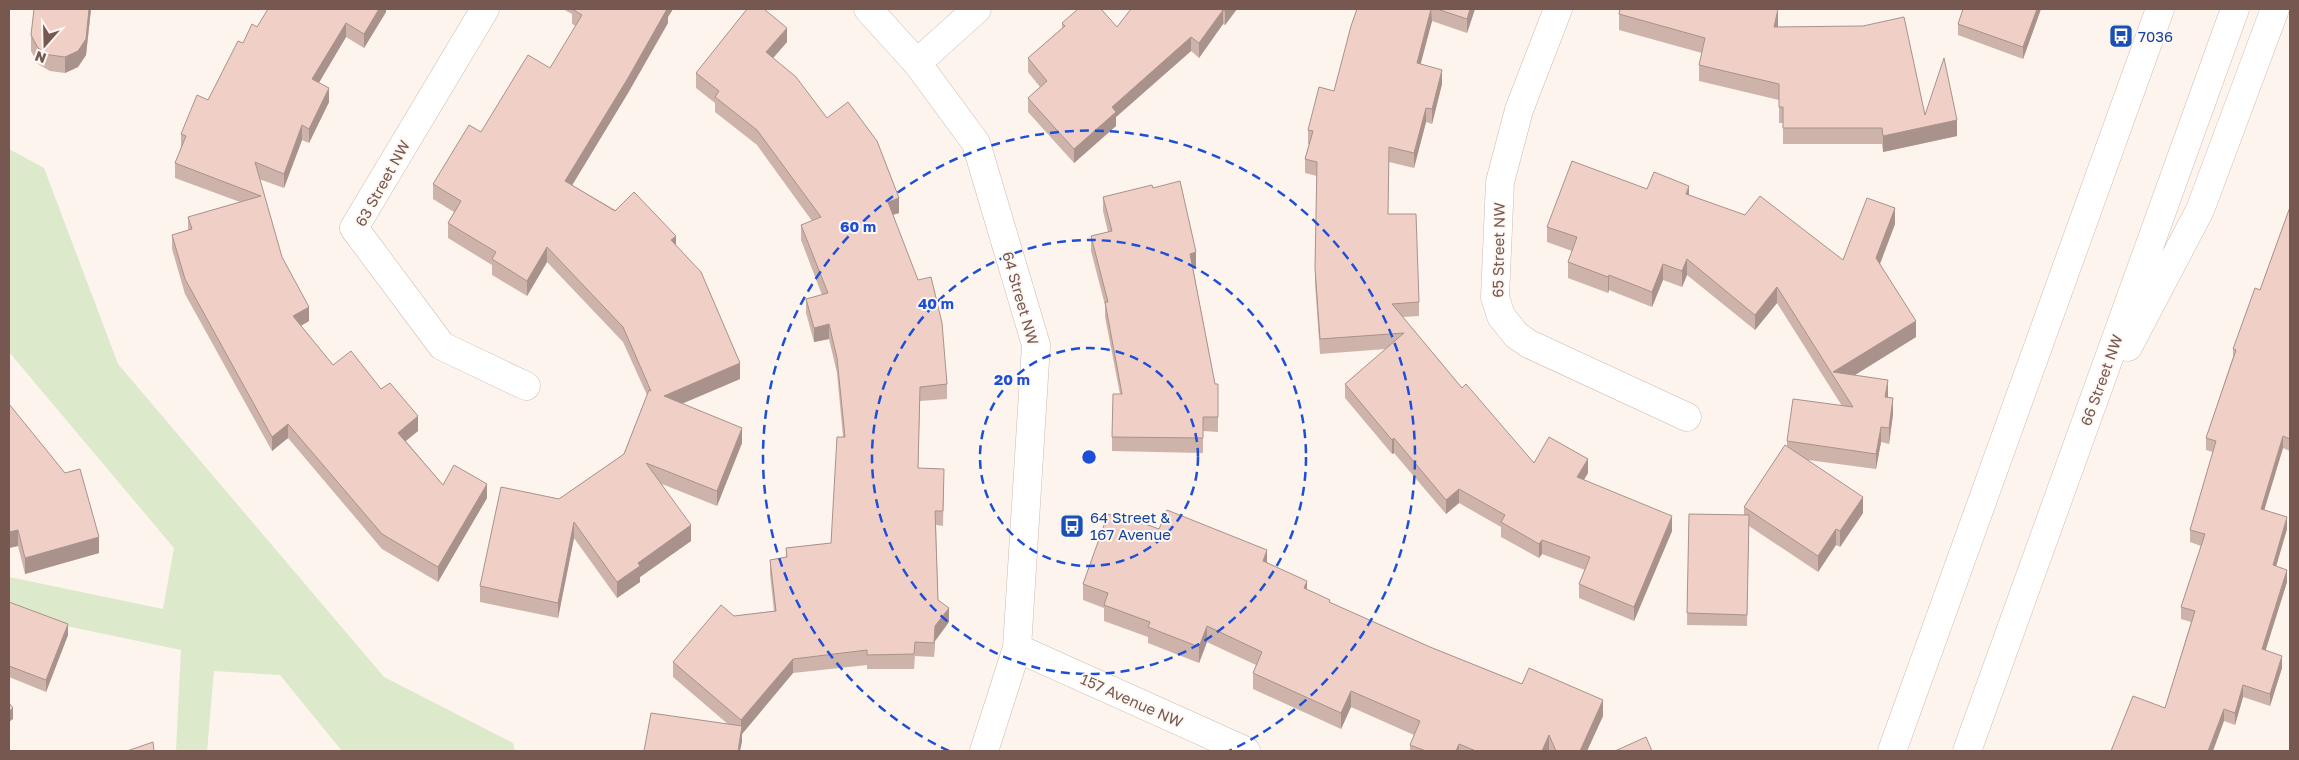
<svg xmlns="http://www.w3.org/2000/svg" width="2299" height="760" font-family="'Golos Text',sans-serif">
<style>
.green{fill:#dce9cb}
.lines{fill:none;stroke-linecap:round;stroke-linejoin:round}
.minor-casing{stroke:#cebab2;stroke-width:29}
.tertiary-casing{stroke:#cebab2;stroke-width:29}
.secondary-casing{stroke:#d3bcb2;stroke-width:29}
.minor{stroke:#fff;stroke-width:28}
.tertiary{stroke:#fff;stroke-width:28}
.secondary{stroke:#fff;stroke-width:28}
.wall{fill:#ceb3aa}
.shaded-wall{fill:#a8928b}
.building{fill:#f0d0c6;stroke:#a8928b}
.ring{fill:none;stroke:#1d4ed8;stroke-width:2.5;stroke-dasharray:9 6}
.labels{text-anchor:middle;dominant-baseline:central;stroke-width:4;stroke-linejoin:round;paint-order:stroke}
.transit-label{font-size:15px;fill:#164399;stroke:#fef8f4;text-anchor:start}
.street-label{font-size:15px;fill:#775850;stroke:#fef8f4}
.centre{fill:#1d4ed8;stroke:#fef8f4;stroke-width:2.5}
.ring-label{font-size:15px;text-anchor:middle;font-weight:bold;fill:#1d4ed8;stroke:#fef8f4;stroke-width:4;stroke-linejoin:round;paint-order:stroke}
</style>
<rect width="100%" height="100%" fill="#fcf4ed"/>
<path class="green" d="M 9,149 L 44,168 L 118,364 L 384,677 L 513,743 L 515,751 L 342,751 L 280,675 L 214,671 L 207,751 L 176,751 L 181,650 L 9,614 L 9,577 L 163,609 L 174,548 L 9,352 Z"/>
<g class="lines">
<g class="minor-casing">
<path id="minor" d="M 485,9 L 354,228 L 442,346 L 526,386
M 1558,9 L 1519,110 L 1500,182 L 1495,297 L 1501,316 L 1516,335 L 1529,344 L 1687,417
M 917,63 L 977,9
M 1017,648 L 1246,751"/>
</g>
<g class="tertiary-casing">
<path id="tertiary" d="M 868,9 L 917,63 L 976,143 L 1036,345 L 1017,648 L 984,751"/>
</g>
<g class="secondary-casing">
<path id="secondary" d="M 2128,347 L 2200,210 L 2275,9
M 1892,751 L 2160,9
M 1967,751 L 2235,9"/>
</g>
<use href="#minor" class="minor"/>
<use href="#tertiary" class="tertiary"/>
<use href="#secondary" class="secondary"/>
</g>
<path class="wall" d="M 34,9 L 91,9 L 86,55 L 78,67 L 65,73 L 50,71 L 38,64 L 31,51 L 31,35 Z
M 386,9 L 386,12 L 364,48 L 346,37 L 319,83 L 329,102 L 309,143 L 302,140 L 284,188 L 259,179 L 282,257 L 309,321 L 301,326 L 333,365 L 381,389 L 418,431 L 406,441 L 443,485 L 487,498 L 438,582 L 382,549 L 288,438 L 272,451 L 185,294 L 172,249 L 172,235 L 188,230 L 188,217 L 240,202 L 175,178 L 175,163 L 181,148 L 181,134 L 208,100 L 243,43 L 257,27 Z
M 563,9 L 673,9 L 668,17 L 668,23 L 628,93 L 572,185 L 676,245 L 740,379 L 682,404 L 742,443 L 717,506 L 662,484 L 691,541 L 640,577 L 640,582 L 617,598 L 574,538 L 558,618 L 480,602 L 480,586 L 559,499 L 624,454 L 647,395 L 623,342 L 547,262 L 527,296 L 492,275 L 492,265 L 448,238 L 448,223 L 454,212 L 433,199 L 433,184 L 481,132 L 550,68 L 576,26 L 572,24 L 572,14 Z
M 1131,9 L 1237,9 L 1225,25 L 1223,24 L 1199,58 L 1191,51 L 1116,117 L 1116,126 L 1074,163 L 1028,112 L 1028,98 L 1040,87 L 1028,72 L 1028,58 L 1062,28 L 1062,23 L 1117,27 Z
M 1357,9 L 1475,9 L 1467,33 L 1432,21 L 1420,64 L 1442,84 L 1432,124 L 1426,122 L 1414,168 L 1389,162 L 1388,214 L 1419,302 L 1419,316 L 1403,317 L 1462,388 L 1534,463 L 1588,473 L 1584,480 L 1672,531 L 1634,621 L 1579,598 L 1579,584 L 1585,570 L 1542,554 L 1539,558 L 1501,537 L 1501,527 L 1459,503 L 1446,514 L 1394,453 L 1392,454 L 1345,398 L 1345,384 L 1386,349 L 1320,354 L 1315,283 L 1317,176 L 1305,173 L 1305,159 L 1309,144 L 1308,144 L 1308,130 L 1334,91 Z
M 1961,9 L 2041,9 L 2023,59 L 1958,35 L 1958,24 L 1963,10 Z
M 1619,14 L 1778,25 L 1777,27 L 1925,115 L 1957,136 L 1883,152 L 1882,144 L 1783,144 L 1783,123 L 1779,123 L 1779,100 L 1699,81 L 1699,65 L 1702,53 L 1619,30 Z
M 787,42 L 773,58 L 899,213 L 893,215 L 947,384 L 947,399 L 920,401 L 918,468 L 944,484 L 943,526 L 936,525 L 938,600 L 949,622 L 935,641 L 934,657 L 915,656 L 914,669 L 867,669 L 867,665 L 793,673 L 742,734 L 742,742 L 729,725 L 673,677 L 673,662 L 734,616 L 774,611 L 770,574 L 770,560 L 786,557 L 786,548 L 831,543 L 843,437 L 837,373 L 829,339 L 814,342 L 806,313 L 806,299 L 822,295 L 801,240 L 801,225 L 812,221 L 757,145 L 715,112 L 715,103 L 696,88 L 696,73 Z
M 1153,188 L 1196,267 L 1193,268 L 1215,384 L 1218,384 L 1218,432 L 1203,431 L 1203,453 L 1112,451 L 1112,437 L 1120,394 L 1105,317 L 1105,305 L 1091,251 L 1091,236 L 1108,232 L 1103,211 L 1103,197 Z
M 1647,189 L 1689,195 L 1843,260 L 1895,224 L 1880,264 L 1916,337 L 1854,375 L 1887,397 L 1893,414 L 1889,444 L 1881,442 L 1876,469 L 1808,460 L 1863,513 L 1840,547 L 1836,545 L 1818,572 L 1749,526 L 1747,626 L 1687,625 L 1689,514 L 1744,515 L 1744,507 L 1787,446 L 1787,441 L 1842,406 L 1777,303 L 1755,330 L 1687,275 L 1682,287 L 1663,280 L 1652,307 L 1609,290 L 1608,293 L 1568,278 L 1568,262 L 1572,251 L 1547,242 L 1547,227 Z
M 2290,207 L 2290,451 L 2283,448 L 2264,510 L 2287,529 L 2276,566 L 2287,582 L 2265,650 L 2282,668 L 2270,706 L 2243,697 L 2235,725 L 2224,721 L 2165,708 L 2191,622 L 2181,619 L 2181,607 L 2201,546 L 2190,542 L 2190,530 L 2213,452 L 2206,450 L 2206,438 L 2233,357 L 2233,349 L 2260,290 Z
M 9,404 L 99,553 L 25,574 L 18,546 L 9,548 Z
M 1121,519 L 1159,529 L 1267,562 L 1307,590 L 1330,603 L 1430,647 L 1603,716 L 1587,751 L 1410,751 L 1410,745 L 1414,735 L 1351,707 L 1341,729 L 1253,689 L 1253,673 L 1256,665 L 1207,642 L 1199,663 L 1148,643 L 1148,637 L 1104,621 L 1104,608 L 1083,600 L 1083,584 Z
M 9,602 L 68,635 L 46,692 L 9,677 Z"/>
<path class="shaded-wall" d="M 89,9 L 91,9 L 86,55 L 78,67 L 65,73 L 65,57 Z
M 379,9 L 386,9 L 386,12 L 364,48 L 364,34 Z
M 664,9 L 673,9 L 668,17 L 668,23 L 628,93 L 565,197 L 565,181 Z
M 1227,9 L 1237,9 L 1225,25 L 1225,11 Z
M 1431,9 L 1432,21 L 1417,78 L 1417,63 Z
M 1470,9 L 1475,9 L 1467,33 L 1467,19 Z
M 1778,9 L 1778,25 L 1774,43 L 1774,27 Z
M 2037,9 L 2041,9 L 2023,59 L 2023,47 Z
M 1223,10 L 1223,24 L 1199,58 L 1199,43 Z
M 346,23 L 346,37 L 312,94 L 312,79 Z
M 787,28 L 787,42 L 766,66 L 766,52 Z
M 1191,37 L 1191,51 L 1116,117 L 1116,126 L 1074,163 L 1074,149 L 1112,107 Z
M 1442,70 L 1442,84 L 1432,124 L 1432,109 Z
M 329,88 L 329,102 L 309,143 L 309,129 Z
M 1426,108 L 1426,122 L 1414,168 L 1414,153 Z
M 1957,120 L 1957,136 L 1883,152 L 1883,136 Z
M 302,125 L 302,140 L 284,188 L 284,174 Z
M 1689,186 L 1689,201 L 1686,194 Z
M 899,198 L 899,213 L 888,216 L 888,202 Z
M 1895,208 L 1895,224 L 1876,274 L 1876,258 Z
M 676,236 L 676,251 L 671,240 Z
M 547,247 L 547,262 L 527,296 L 527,281 Z
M 1196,252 L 1196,267 L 1190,268 L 1190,254 Z
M 1687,259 L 1687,275 L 1682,287 L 1682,271 Z
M 1663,264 L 1663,280 L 1652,307 L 1652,292 Z
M 1609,275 L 1609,290 L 1608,293 L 1608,277 Z
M 1777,287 L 1777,303 L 1755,330 L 1755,315 Z
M 309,307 L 309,321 L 293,330 L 293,316 Z
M 1916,321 L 1916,337 L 1839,385 L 1833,372 Z
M 829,324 L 829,339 L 814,342 L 814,328 Z
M 740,363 L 740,379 L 664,411 L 664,396 Z
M 1888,380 L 1888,396 L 1885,413 L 1885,397 Z
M 1893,398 L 1893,414 L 1889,444 L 1889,428 Z
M 418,416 L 418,431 L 398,447 L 398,433 Z
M 288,424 L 288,438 L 272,451 L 272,437 Z
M 1881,427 L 1881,442 L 1876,469 L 1876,454 Z
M 742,428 L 742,443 L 717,506 L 717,491 Z
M 2283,436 L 2283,448 L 2261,521 L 2261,509 Z
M 1394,438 L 1394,453 L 1392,454 L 1392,440 Z
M 1588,459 L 1588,473 L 1577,491 L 1577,477 Z
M 487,484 L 487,498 L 438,582 L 438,567 Z
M 1459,489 L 1459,503 L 1446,514 L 1446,500 Z
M 1863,497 L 1863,513 L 1840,547 L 1840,531 Z
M 1672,516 L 1672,531 L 1634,621 L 1634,607 Z
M 2287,517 L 2287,529 L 2273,577 L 2273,565 Z
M 574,522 L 574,538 L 558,618 L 558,603 Z
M 691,525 L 691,541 L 640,577 L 640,582 L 617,598 L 617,582 L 638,563 Z
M 1836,529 L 1836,545 L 1818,572 L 1818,556 Z
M 18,530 L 18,546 L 9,548 L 9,532 Z
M 99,537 L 99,553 L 25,574 L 25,558 Z
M 1542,540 L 1542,554 L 1539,558 L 1539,544 Z
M 1267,550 L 1267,566 L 1263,561 Z
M 2287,570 L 2287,582 L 2262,662 L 2262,649 Z
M 1307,581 L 1307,597 L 1304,588 Z
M 949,608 L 949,622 L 935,641 L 934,657 L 935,626 Z
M 68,624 L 68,635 L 46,692 L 46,680 Z
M 1207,626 L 1207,642 L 1199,663 L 1199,647 Z
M 2282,656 L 2282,668 L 2270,706 L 2270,694 Z
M 793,659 L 793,673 L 742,734 L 742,742 L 740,751 L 738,751 L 741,728 L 741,720 Z
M 2243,685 L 2243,697 L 2235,725 L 2235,713 Z
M 1351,691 L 1351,707 L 1341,729 L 1341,713 Z
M 1603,700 L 1603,716 L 1587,751 L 1580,751 Z
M 13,708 L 13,719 L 9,722 L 9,711 Z
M 2224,709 L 2224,721 L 2213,751 L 2208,751 Z
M 1549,735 L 1549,751 L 1542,751 Z
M 1459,744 L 1459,751 L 1456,751 Z"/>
<path class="building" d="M 34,9 L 89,9 L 86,39 L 78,51 L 65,57 L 50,55 L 38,48 L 31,35 Z
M 268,9 L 379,9 L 364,34 L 346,23 L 312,79 L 329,88 L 309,129 L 302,125 L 284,174 L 255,162 L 282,257 L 309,307 L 293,316 L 333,365 L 351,351 L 381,389 L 390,383 L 418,416 L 398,433 L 443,485 L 454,465 L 487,484 L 438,567 L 382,534 L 288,424 L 272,437 L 185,279 L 172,235 L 192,229 L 188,217 L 261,196 L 175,163 L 186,136 L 181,134 L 197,95 L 208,100 L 238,41 L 243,43 L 252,24 L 257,27 Z
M 572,9 L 667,9 L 628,78 L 565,181 L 615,211 L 634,192 L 676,236 L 671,240 L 701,272 L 740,363 L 664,396 L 742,428 L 717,491 L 646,463 L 691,525 L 638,563 L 640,566 L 617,582 L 574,522 L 558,603 L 480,586 L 501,487 L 559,499 L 624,454 L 649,390 L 651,391 L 623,327 L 547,247 L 527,281 L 492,259 L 496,252 L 448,223 L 461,201 L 433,184 L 469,125 L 481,132 L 528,55 L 550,68 L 582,15 Z
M 747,9 L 764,9 L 787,28 L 766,52 L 796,77 L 827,118 L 848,102 L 877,141 L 899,198 L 888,202 L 918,280 L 931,277 L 942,323 L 947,384 L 920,387 L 918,468 L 944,469 L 943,511 L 935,511 L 938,600 L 949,608 L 935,626 L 934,643 L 915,642 L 914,654 L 867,655 L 867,650 L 793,659 L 741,720 L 673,662 L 721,605 L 734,616 L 776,611 L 770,560 L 787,557 L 786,548 L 831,543 L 837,437 L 845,437 L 837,358 L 829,324 L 814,328 L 806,299 L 828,293 L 801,225 L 821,217 L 757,130 L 715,97 L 719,91 L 696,73 Z
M 1078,9 L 1101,9 L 1117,27 L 1131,9 L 1227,9 L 1225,11 L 1223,10 L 1199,43 L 1191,37 L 1112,107 L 1116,112 L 1074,149 L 1028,98 L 1047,81 L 1028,58 L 1065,26 L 1062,23 Z
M 1357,9 L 1431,9 L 1417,63 L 1442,70 L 1432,109 L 1426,108 L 1414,153 L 1389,147 L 1388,214 L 1416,214 L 1419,302 L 1392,304 L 1462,388 L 1466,384 L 1534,463 L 1549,437 L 1588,459 L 1577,477 L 1672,516 L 1634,607 L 1579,584 L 1590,557 L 1542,540 L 1539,544 L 1501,522 L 1505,515 L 1459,489 L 1446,500 L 1394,438 L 1392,440 L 1345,384 L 1404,333 L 1320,339 L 1315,268 L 1317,162 L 1305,159 L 1313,131 L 1308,130 L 1319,87 L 1334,91 L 1351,26 Z
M 1437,9 L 1470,9 L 1467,19 Z
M 1620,9 L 1778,9 L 1774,27 L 1863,26 L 1904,17 L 1925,115 L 1944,58 L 1957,120 L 1883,136 L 1882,128 L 1783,128 L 1783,107 L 1779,107 L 1779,84 L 1699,65 L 1705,38 L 1619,14 Z
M 1963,9 L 2037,9 L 2023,47 L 1958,24 Z
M 1572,161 L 1647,189 L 1654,172 L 1689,186 L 1686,194 L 1745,215 L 1760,196 L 1843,260 L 1867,198 L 1895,208 L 1876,258 L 1916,321 L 1833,372 L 1888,380 L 1885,397 L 1893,398 L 1889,428 L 1881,427 L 1876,454 L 1787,441 L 1793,399 L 1853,407 L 1777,287 L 1755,315 L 1687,259 L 1682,271 L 1663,264 L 1652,292 L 1609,275 L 1608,277 L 1568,262 L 1577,237 L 1547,227 Z
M 1180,181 L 1196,252 L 1190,254 L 1215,384 L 1218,384 L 1218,417 L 1203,417 L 1203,438 L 1112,437 L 1113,394 L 1122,394 L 1105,302 L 1108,302 L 1091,236 L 1112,231 L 1103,197 L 1152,185 L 1153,188 Z
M 2290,207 L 2290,439 L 2283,436 L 2261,509 L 2287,517 L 2273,565 L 2287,570 L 2262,649 L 2282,656 L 2270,694 L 2243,685 L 2235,713 L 2224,709 L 2208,751 L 2111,751 L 2133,696 L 2165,708 L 2195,611 L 2181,607 L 2205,534 L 2190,530 L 2216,441 L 2206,438 L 2236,350 L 2233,349 L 2255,288 L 2260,290 Z
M 9,404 L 65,473 L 80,469 L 99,537 L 25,558 L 18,530 L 9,532 Z
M 1785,445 L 1863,497 L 1840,531 L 1836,529 L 1818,556 L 1744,507 Z
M 1167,510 L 1267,550 L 1263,561 L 1307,581 L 1304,588 L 1330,600 L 1329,602 L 1430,647 L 1522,684 L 1529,668 L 1603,700 L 1580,751 L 1556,751 L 1549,735 L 1542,751 L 1476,751 L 1459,744 L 1456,751 L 1426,751 L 1410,745 L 1420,721 L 1351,691 L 1341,713 L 1253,673 L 1262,652 L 1207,626 L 1199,647 L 1148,627 L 1150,622 L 1104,605 L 1108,593 L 1083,584 L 1108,514 L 1121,519 L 1123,516 L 1159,529 Z
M 1689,514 L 1749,515 L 1747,615 L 1687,613 Z
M 9,602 L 68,624 L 46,680 L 9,666 Z
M 9,703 L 13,708 L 9,711 Z
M 651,713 L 742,726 L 738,751 L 644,751 Z
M 1646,737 L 1652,751 L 1615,751 Z
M 153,742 L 154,751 L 127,751 Z"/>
<g class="ring">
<circle cx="1089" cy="457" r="109"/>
<circle cx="1089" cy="457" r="217"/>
<path d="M949 751A326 326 0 1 1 1229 751"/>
</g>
<defs>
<g id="bus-square" transform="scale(1.25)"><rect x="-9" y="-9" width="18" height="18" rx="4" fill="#1a4fb4" stroke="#fef8f4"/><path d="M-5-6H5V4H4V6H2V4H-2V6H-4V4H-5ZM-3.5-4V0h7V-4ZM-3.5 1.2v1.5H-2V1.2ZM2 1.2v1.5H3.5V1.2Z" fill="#fff"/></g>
</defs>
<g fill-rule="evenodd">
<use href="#bus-square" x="2121" y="36"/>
<use href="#bus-square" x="1072" y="526"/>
</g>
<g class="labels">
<g class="transit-label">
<text x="2138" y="36">7036</text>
<text x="1090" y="517">64 Street &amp;<tspan x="1090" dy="17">167 Avenue</tspan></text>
</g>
<g class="street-label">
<text transform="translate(382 183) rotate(-61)">63 Street NW</text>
<text transform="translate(1498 250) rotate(-89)">65 Street NW</text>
<text transform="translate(1021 298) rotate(74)">64 Street NW</text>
<text transform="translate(2101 380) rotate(-70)">66 Street NW</text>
<text transform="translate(1132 700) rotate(24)">157 Avenue NW</text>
</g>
</g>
<circle cx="1089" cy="457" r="8" class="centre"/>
<g class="ring-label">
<text x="858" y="232">60 m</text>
<text x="936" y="309">40 m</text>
<text x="1012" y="385">20 m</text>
</g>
<rect width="2299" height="760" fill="none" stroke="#775850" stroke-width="20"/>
<g transform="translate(45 45) rotate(200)" stroke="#fef8f4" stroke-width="4" paint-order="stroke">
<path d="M0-4L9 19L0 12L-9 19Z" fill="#775850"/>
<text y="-8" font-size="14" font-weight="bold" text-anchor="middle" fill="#775850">N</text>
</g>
</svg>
